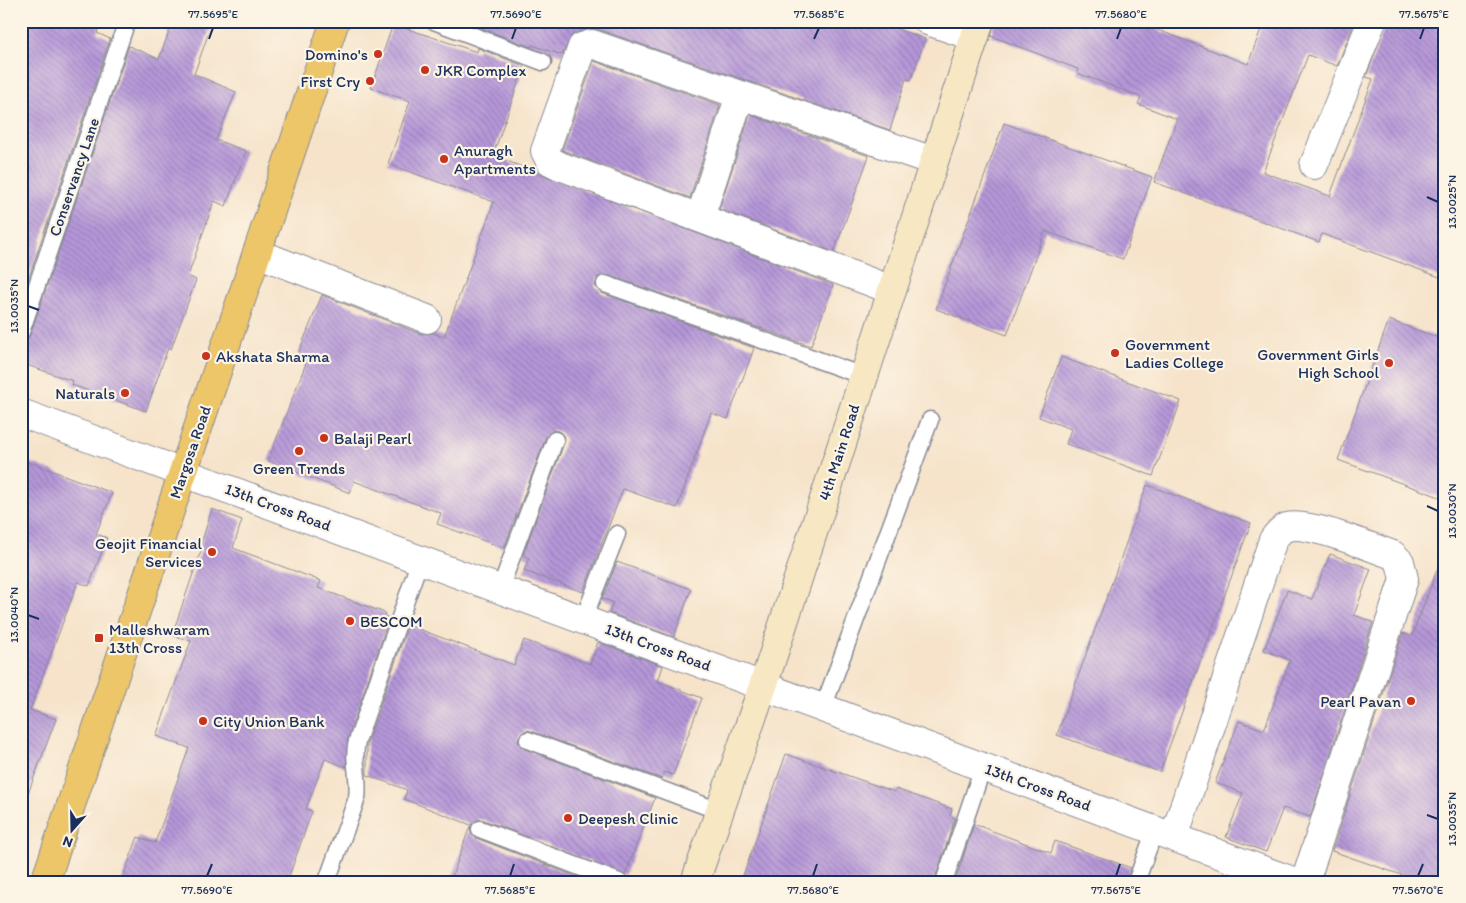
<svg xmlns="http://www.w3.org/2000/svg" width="1466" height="903" font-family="Itim,sans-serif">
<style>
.building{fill:url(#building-back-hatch)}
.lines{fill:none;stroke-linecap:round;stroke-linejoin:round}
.lane-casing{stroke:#888994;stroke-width:19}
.street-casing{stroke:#888994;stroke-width:30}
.secondary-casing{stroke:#888994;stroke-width:30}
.primary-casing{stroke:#888994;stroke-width:30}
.lane{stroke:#fff;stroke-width:16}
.street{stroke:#fff;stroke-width:28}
.secondary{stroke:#f7e8c3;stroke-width:28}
.primary{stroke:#ecc669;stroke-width:28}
.ticks{fill:none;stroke:#1b2f5e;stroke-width:2}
.poi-dot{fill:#c8321e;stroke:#fcf5e5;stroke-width:2}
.labels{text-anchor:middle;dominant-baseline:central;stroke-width:4.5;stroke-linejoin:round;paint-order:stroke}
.poi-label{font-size:16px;fill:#1b2f5e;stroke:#fcf5e5;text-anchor:start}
.street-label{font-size:16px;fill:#1b2f5e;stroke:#fcf5e5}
.neatline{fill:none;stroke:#1b2f5e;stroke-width:2}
.ticks-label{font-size:12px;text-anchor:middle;fill:#1b2f5e}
</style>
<defs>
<pattern id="building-back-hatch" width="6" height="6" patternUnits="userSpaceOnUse" patternTransform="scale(1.25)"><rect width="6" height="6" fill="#b697d9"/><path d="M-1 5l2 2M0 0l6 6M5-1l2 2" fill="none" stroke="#937cb3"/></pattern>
</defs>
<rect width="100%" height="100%" fill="#fcf5e5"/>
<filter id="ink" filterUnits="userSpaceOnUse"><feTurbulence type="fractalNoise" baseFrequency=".02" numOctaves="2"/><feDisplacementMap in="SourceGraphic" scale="10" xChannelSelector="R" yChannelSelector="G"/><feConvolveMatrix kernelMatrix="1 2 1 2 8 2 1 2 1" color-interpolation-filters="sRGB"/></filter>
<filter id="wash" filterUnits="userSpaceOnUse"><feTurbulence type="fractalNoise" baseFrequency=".0096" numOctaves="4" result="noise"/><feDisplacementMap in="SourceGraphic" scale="20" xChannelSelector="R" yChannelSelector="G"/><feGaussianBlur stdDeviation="1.12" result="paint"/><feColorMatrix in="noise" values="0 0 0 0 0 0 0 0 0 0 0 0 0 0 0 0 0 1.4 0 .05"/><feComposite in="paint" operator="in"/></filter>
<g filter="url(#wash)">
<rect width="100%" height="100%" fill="#f6e3ca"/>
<g id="blocks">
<path class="building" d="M 21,21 L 101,21 L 97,33 L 110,39 L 21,300 Z
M 173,21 L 213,21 L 194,74 L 236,92 L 216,140 L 246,151 L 226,206 L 214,201 L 188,276 L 196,280 L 171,349 L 168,348 L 146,411 L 72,385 L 73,381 L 21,363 L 21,342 L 27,340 L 30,335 L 129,46 L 159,59 Z
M 478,21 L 875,21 L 925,39 L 911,80 L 906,79 L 890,130 L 597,29 L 588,29 L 572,35 L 562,55 L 532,45 L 531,47 L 484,29 L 477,26 Z
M 995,21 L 1158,21 L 1155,29 L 1248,64 L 1264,21 L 1355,21 L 1337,66 L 1308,55 L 1263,172 L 1330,196 L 1373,79 L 1366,77 L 1387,21 L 1445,21 L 1445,279 L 1322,234 L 1319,242 L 1154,182 L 1177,119 L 1138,104 L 1141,97 L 1077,73 L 1078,69 L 991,36 Z
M 393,24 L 477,52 L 478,48 L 524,66 L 494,152 L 500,154 L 499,158 L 833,285 L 811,346 L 608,275 L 598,277 L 595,286 L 602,293 L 754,348 L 728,419 L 711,413 L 677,508 L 623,489 L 583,592 L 524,571 L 529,558 L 523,555 L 564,443 L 565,438 L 559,431 L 553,430 L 546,437 L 504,548 L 437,524 L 441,513 L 354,481 L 350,493 L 268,461 L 308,358 L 298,354 L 322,295 L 421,334 L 433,333 L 444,337 L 494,202 L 388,164 L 410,101 L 371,88 Z
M 594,61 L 720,105 L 690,198 L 562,150 Z
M 750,115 L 869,156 L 834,252 L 719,209 Z
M 1004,123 L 1152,177 L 1123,259 L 1045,231 L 1007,335 L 936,309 Z
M 1389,320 L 1445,340 L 1445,499 L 1338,460 Z
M 1061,357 L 1181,401 L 1153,476 L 1066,444 L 1071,429 L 1039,417 Z
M 21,459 L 112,493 L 96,534 L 107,538 L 89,586 L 78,582 L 30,710 L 56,719 L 24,804 L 21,803 Z
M 1147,485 L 1251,523 L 1160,772 L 1057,735 Z
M 212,509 L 242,520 L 233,548 L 321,581 L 318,588 L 385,613 L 384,616 L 389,618 L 348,738 L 346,767 L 325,759 L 306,809 L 312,811 L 287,882 L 121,882 L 138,837 L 155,843 L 189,748 L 156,736 L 191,641 L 172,635 L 202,548 L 200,547 Z
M 1330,554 L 1371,569 L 1354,615 L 1373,622 L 1310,817 L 1283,808 L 1266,852 L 1226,837 L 1243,793 L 1215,783 L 1239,721 L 1264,730 L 1290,660 L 1264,650 L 1287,590 L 1312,599 Z
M 1442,557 L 1445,557 L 1445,882 L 1422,882 L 1332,851 L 1403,633 L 1412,636 Z
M 617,562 L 691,589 L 674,637 L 609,613 L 613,602 L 602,599 Z
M 408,625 L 514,665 L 524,640 L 590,664 L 598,642 L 663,666 L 658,681 L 702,698 L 673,775 L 664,772 L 662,779 L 531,731 L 526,730 L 519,736 L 518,742 L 525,749 L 655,798 L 625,875 L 484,820 L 478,819 L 471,825 L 404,799 L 407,790 L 367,775 L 367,744 Z
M 786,754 L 895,792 L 896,789 L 952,809 L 950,816 L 955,818 L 934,882 L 759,882 L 743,876 Z
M 974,824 L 1051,853 L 1055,841 L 1131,868 L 1126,882 L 955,882 Z
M 470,826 L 472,835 L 476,838 L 590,882 L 450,882 Z"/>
</g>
</g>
<g filter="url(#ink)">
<use href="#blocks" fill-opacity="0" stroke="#888994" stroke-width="1"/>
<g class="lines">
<g class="lane-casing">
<path id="lane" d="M 434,21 L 543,62
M 605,284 L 863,376
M 21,332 L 127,21
M 500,589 L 555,440
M 583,620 L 617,534
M 823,708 L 930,420
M 528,740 L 719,811
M 480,829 L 619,882
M 327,881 L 357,798 C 360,778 352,760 357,741 L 420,560
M 944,882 L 983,767
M 1136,882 L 1155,830"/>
</g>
<g class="street-casing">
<path id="street" d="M 928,21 L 975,37
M 1314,165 L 1372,21
M 700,218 L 740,95
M 257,253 L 427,319
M 892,290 L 560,166 L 550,161 L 545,151 L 582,47 L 592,44 L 933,161
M 21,413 L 1295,882
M 1174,837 L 1273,540 C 1277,534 1281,529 1287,527 C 1309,521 1370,547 1393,555 L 1400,562 L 1404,579 L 1305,882"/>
</g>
<g class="secondary-casing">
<path id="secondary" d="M 695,882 L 763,686 L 980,21"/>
</g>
<g class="primary-casing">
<path id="primary" d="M 45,882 L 335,21"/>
</g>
<use href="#lane" class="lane"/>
<use href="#street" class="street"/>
<use href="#secondary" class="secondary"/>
<use href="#primary" class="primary"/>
</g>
</g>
<path class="ticks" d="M 209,39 L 213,28M 512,39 L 516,28M 814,39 L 819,28M 1117,39 L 1121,28M 1420,39 L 1424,28M 1427,197 L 1438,202M 28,306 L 39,310M 1427,506 L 1438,511M 28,615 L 39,619M 1427,815 L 1438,819M 207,876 L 212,864M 510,876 L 514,864M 813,876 L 817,864M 1116,876 L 1120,864M 1418,876 L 1423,864"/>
<g class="poi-dot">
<circle cx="378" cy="54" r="5"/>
<circle cx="425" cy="70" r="5"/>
<circle cx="370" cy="81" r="5"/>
<circle cx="444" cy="159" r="5"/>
<circle cx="1115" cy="353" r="5"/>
<circle cx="206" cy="356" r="5"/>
<circle cx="1389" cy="363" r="5"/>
<circle cx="125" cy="393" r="5"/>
<circle cx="324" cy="438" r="5"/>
<circle cx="299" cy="451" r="5"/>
<circle cx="212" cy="552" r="5"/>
<circle cx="350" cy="621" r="5"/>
<rect x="94" y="633" width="10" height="10" rx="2.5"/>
<circle cx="1411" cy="701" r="5"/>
<circle cx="203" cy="721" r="5"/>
<circle cx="568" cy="818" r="5"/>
</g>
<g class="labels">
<g class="poi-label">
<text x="368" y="54" text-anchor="end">Domino's</text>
<text x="435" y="70">JKR Complex</text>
<text x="360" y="81" text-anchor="end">First Cry</text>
<text x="454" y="150">Anuragh<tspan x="454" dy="18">Apartments</tspan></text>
<text x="1125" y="344">Government<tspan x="1125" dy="18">Ladies College</tspan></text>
<text x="1379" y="354" text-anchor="end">Government Girls<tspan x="1379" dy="18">High School</tspan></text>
<text x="216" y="356">Akshata Sharma</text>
<text x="115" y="393" text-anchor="end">Naturals</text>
<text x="334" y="438">Balaji Pearl</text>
<text x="299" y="468" text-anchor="middle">Green Trends</text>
<text x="202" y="543" text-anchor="end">Geojit Financial<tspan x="202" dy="18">Services</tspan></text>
<text x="360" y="621">BESCOM</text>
<text x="109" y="629">Malleshwaram<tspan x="109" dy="18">13th Cross</tspan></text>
<text x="1401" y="701" text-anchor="end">Pearl Pavan</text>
<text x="213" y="721">City Union Bank</text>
<text x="578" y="818">Deepesh Clinic</text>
</g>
<g class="street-label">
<text transform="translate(74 177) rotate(-71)">Conservancy Lane</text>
<text transform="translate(190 452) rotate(-71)">Margosa Road</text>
<text transform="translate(839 452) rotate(-72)">4th Main Road</text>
<text transform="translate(278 507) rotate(20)">13th Cross Road</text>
<text transform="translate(658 647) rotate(20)">13th Cross Road</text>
<text transform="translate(1038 787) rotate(20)">13th Cross Road</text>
</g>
</g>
<rect width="1466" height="903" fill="none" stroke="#fcf5e5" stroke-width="55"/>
<g transform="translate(72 830) rotate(200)" stroke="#fcf5e5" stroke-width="4" paint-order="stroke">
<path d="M0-4L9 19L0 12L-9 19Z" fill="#1b2f5e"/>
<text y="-8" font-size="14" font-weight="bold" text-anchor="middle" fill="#1b2f5e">N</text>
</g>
<rect x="28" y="28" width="1410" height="848" class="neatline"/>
<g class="ticks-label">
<text x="213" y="18">77.5695°E</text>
<text x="516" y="18">77.5690°E</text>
<text x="819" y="18">77.5685°E</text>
<text x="1121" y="18">77.5680°E</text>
<text x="1424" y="18">77.5675°E</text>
<text transform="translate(1452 202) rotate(-90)" y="4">13.0025°N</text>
<text transform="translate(14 306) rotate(-90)" y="4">13.0035°N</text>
<text transform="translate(1452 511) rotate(-90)" y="4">13.0030°N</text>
<text transform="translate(14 615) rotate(-90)" y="4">13.0040°N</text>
<text transform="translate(1452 819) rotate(-90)" y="4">13.0035°N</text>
<text x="207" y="894">77.5690°E</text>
<text x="510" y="894">77.5685°E</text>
<text x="813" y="894">77.5680°E</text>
<text x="1116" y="894">77.5675°E</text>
<text x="1418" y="894">77.5670°E</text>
</g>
</svg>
